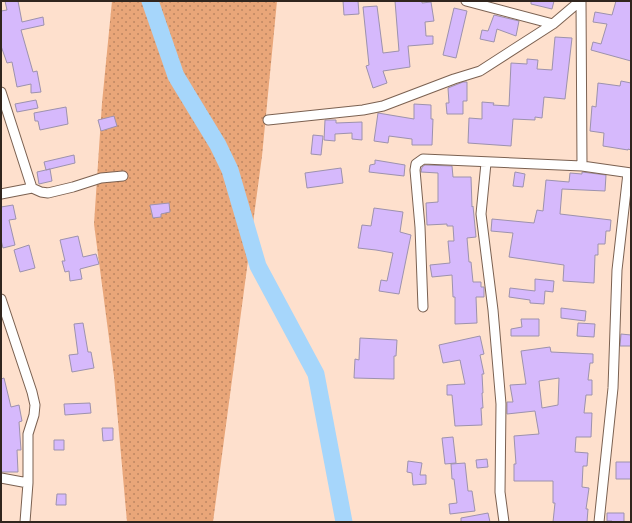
<svg xmlns="http://www.w3.org/2000/svg" width="632" height="523" font-family="'Space Grotesk',sans-serif">
<style>
.grass{fill:url(#grass-dots)}
.lines{fill:none;stroke-linecap:round;stroke-linejoin:round}
.river{stroke:#a6d6fb;stroke-width:17}
.building{fill:#d6b9fc;stroke:#9d92ad;fill-rule:evenodd}
.street-casing{stroke:#7b6151;stroke-width:11}
.street{stroke:#fff;stroke-width:9}
</style>
<defs>
<pattern id="grass-dots" width="8" height="8" patternUnits="userSpaceOnUse"><rect width="8" height="8" fill="#e9a679"/><path d="M2 2h.1M6 6h.1" fill="none" stroke="#bd8763" stroke-width="1.8" stroke-linecap="round"/></pattern>
</defs>
<rect width="100%" height="100%" fill="#fee0cd"/>
<path class="grass" d="M 112,1 L 277,1 L 262,156 L 213,522 L 127,522 L 114,376 L 94,224 L 102,103 Z"/>
<g class="lines">
<path class="river" d="M 150,1 L 176,76 L 218,145 L 230,170 L 258,266 L 316,374 L 344,522"/>
</g>
<path class="building" d="M 5,1 L 18,1 L 22,22 L 43,17 L 44,25 L 21,30 L 33,72 L 37,71 L 41,92 L 31,93 L 31,84 L 17,87 L 12,62 L 7,63 L 1,46 L 1,11 L 7,10 Z
M 343,1 L 358,1 L 359,14 L 344,15 Z
M 395,1 L 422,1 L 422,3 L 431,2 L 434,21 L 425,22 L 426,36 L 433,36 L 433,44 L 408,46 L 410,67 L 383,71 L 387,83 L 373,88 L 366,66 L 369,65 L 363,7 L 377,6 L 383,53 L 399,51 Z
M 531,1 L 554,1 L 552,9 L 531,4 Z
M 616,1 L 631,1 L 631,61 L 591,50 L 593,42 L 601,44 L 607,24 L 593,22 L 595,12 L 612,15 Z
M 454,8 L 467,11 L 456,58 L 443,55 Z
M 494,15 L 519,21 L 516,36 L 497,29 L 494,42 L 480,39 L 482,30 L 488,31 Z
M 555,37 L 572,38 L 565,99 L 544,97 L 542,118 L 535,117 L 535,120 L 513,119 L 511,146 L 468,143 L 469,118 L 482,119 L 482,102 L 494,103 L 493,105 L 509,106 L 511,63 L 527,64 L 527,59 L 538,60 L 537,69 L 552,70 Z
M 621,81 L 631,83 L 631,150 L 628,149 L 628,150 L 603,146 L 604,133 L 590,131 L 592,106 L 596,107 L 598,83 L 620,86 Z
M 463,82 L 467,82 L 467,101 L 463,101 L 463,114 L 447,114 L 446,103 L 449,103 L 448,88 Z
M 36,100 L 38,108 L 17,112 L 15,104 Z
M 414,104 L 431,105 L 431,119 L 433,119 L 432,145 L 412,145 L 412,139 L 389,136 L 388,143 L 374,141 L 378,113 L 414,119 Z
M 66,107 L 68,124 L 40,130 L 38,121 L 35,121 L 34,113 Z
M 114,116 L 117,126 L 101,131 L 98,120 Z
M 325,120 L 336,120 L 336,123 L 362,122 L 362,140 L 352,139 L 352,133 L 335,134 L 335,141 L 324,140 Z
M 313,135 L 323,136 L 321,155 L 311,154 Z
M 74,155 L 75,163 L 46,170 L 44,162 Z
M 375,160 L 405,165 L 404,176 L 369,172 L 370,165 L 375,164 Z
M 425,165 L 452,166 L 453,177 L 471,177 L 472,207 L 473,206 L 476,237 L 467,238 L 469,262 L 471,262 L 473,282 L 481,282 L 481,287 L 484,287 L 484,297 L 476,297 L 477,323 L 455,324 L 455,297 L 453,297 L 452,275 L 432,277 L 430,265 L 450,263 L 448,241 L 454,241 L 453,226 L 447,226 L 447,224 L 427,225 L 426,203 L 438,202 L 438,173 L 421,172 L 422,167 Z
M 341,168 L 343,183 L 307,188 L 305,173 Z
M 50,169 L 52,181 L 39,184 L 37,172 Z
M 515,172 L 525,174 L 523,187 L 513,186 Z
M 582,172 L 606,175 L 605,191 L 562,189 L 560,214 L 611,220 L 610,231 L 606,231 L 605,244 L 598,244 L 598,255 L 595,255 L 594,283 L 563,281 L 564,265 L 509,257 L 513,233 L 491,231 L 492,219 L 534,223 L 537,210 L 543,211 L 546,180 L 569,182 L 570,173 L 582,174 Z
M 169,203 L 170,212 L 161,214 L 161,217 L 153,218 L 150,205 Z
M 13,205 L 16,219 L 9,220 L 15,245 L 3,248 L 1,240 L 1,207 Z
M 374,208 L 403,212 L 400,232 L 411,235 L 399,294 L 379,291 L 381,280 L 387,281 L 393,253 L 376,250 L 358,248 L 362,225 L 371,226 Z
M 78,236 L 83,257 L 96,254 L 99,264 L 80,269 L 82,279 L 70,281 L 69,271 L 65,272 L 62,261 L 65,261 L 60,240 Z
M 29,245 L 35,268 L 20,272 L 14,250 Z
M 535,279 L 554,281 L 553,292 L 545,291 L 544,304 L 530,303 L 530,300 L 509,297 L 510,288 L 535,291 Z
M 561,308 L 586,311 L 585,321 L 561,318 Z
M 521,319 L 539,319 L 539,336 L 511,336 L 511,329 L 522,327 Z
M 83,323 L 88,352 L 91,352 L 94,368 L 72,372 L 69,355 L 78,354 L 74,324 Z
M 578,323 L 595,324 L 594,337 L 577,336 Z
M 621,334 L 631,335 L 631,346 L 620,346 Z
M 480,336 L 484,354 L 480,355 L 484,374 L 482,374 L 483,393 L 482,393 L 483,408 L 481,408 L 482,425 L 455,426 L 452,395 L 447,395 L 447,385 L 465,384 L 460,360 L 443,363 L 439,345 Z
M 360,338 L 397,340 L 396,356 L 394,356 L 394,379 L 354,378 L 355,359 L 359,360 Z
M 550,347 L 551,352 L 593,354 L 593,363 L 590,363 L 588,380 L 592,380 L 592,395 L 586,395 L 584,413 L 592,413 L 591,437 L 576,437 L 575,452 L 588,453 L 587,466 L 583,466 L 582,487 L 589,488 L 586,509 L 588,509 L 587,522 L 553,522 L 555,503 L 553,503 L 553,481 L 514,481 L 514,464 L 516,464 L 514,436 L 539,434 L 535,411 L 507,414 L 507,402 L 513,402 L 510,385 L 526,384 L 521,351 ZM 559,378 L 558,405 L 542,408 L 539,381 Z
M 4,378 L 11,407 L 19,405 L 22,421 L 19,422 L 21,450 L 17,450 L 18,472 L 1,472 L 1,379 Z
M 90,403 L 91,413 L 65,415 L 64,404 Z
M 102,428 L 113,428 L 113,440 L 103,441 Z
M 453,437 L 456,463 L 445,464 L 442,438 Z
M 54,440 L 64,440 L 64,450 L 54,450 Z
M 487,459 L 488,467 L 477,468 L 476,460 Z
M 408,461 L 422,463 L 420,475 L 426,475 L 426,484 L 413,485 L 412,473 L 407,472 Z
M 616,462 L 631,462 L 631,479 L 616,479 Z
M 465,463 L 468,491 L 472,491 L 475,511 L 450,514 L 449,504 L 457,503 L 454,479 L 452,479 L 451,464 Z
M 57,494 L 66,494 L 66,505 L 56,505 Z
M 488,513 L 490,522 L 461,522 L 461,518 Z
M 607,513 L 624,513 L 624,522 L 612,522 L 612,521 L 607,521 Z"/>
<g class="lines">
<g class="street-casing">
<path id="street" d="M 466,1 L 553,24
M 581,1 L 582,166
M 1,92 L 32,188
M 268,120 L 363,110 L 383,106 L 454,79 L 480,71 L 553,24 L 580,1
M 486,163 L 481,214 L 493,310 L 501,404 L 500,492 L 504,522
M 1,194 L 32,188 L 41,192 L 48,193 L 73,187 L 101,178 L 123,176
M 1,299 L 32,392 L 35,405 L 34,415 L 28,434 L 28,483 L 25,522
M 423,307 L 420,227 L 415,170 L 416,164 L 423,159 L 582,166 L 631,173
M 1,478 L 28,483
M 599,522 L 613,388 L 617,270 L 628,173"/>
</g>
<use href="#street" class="street"/>
</g>
<rect width="632" height="523" fill="none" stroke="#30251e" stroke-width="4"/>
</svg>
